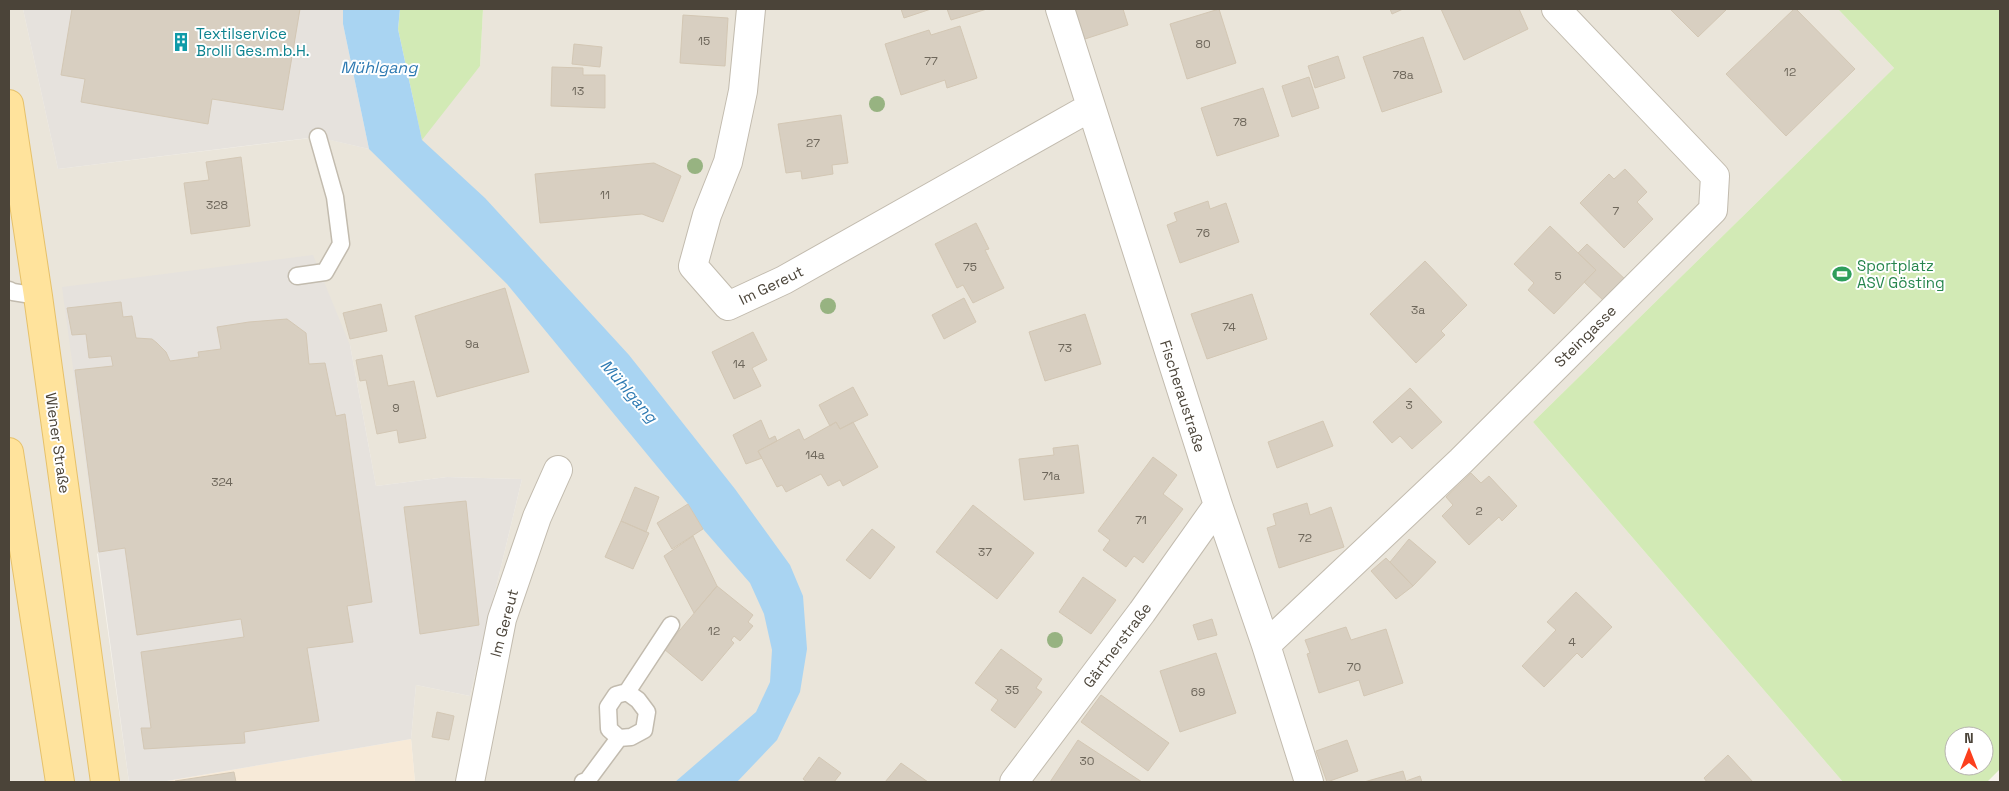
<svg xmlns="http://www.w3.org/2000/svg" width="2009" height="791" font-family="'Space Grotesk',sans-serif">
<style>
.residential{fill:#eae5da}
.commercial{fill:#f7ead8}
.industrial{fill:#e6e2dd}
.green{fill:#d2eab5;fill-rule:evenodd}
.water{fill:#a9d4f2}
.building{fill:#d8cfc1;stroke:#d3c7b4}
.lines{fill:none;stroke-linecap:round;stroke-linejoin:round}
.lane-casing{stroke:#c2bbae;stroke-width:19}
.street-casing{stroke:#c2bbae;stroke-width:30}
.primary-casing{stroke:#e6c16a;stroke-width:30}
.lane{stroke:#fff;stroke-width:16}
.street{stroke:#fff;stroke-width:28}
.primary{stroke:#ffe39c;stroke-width:28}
.tree{fill:#97b381}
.labels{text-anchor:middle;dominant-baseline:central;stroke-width:4;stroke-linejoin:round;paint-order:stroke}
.number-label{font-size:12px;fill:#6e675b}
.culture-label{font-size:15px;fill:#0d838f;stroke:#fff;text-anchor:start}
.leisure-label{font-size:15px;fill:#27864d;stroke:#fff;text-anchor:start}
.street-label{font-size:15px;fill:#4b4439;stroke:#fff}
.water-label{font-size:16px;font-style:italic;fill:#2e7ab2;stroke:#fff}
</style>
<rect width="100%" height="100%" fill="#f6f3ec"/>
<path class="residential" d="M 9,9 L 23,9 L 58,169 L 318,137 L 369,149 L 480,66 L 483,9 L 1838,9 L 1894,68 L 1533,422 L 1843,782 L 415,782 L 411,739 L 416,685 L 470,696 L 522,479 L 447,477 L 376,486 L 350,345 L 97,554 L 129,782 L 9,782 Z"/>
<path class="commercial" d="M 411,739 L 415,782 L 161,782 Z"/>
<path class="industrial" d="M 23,9 L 343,9 L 343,24 L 369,149 L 317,137 L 58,169 Z
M 313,255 L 350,345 L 376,486 L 447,477 L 522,479 L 470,696 L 416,685 L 411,739 L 161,782 L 129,782 L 62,287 Z"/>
<path class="green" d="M 400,9 L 483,9 L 480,66 L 422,140 L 398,29 Z
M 1838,9 L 2000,9 L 2000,769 L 1987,782 L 1843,782 L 1533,422 L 1894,68 ZM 1954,736 L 1984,736 L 1984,766 L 1954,766 Z"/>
<path class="water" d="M 343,9 L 400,9 L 398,29 L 422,140 L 485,198 L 629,355 L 735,489 L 790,565 L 803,596 L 807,649 L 800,692 L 777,740 L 737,782 L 675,782 L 756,712 L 770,682 L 772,650 L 764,614 L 750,583 L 703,529 L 688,504 L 507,284 L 369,149 L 343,24 Z"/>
<path class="building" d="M 72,9 L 300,9 L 283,110 L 212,99 L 208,124 L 81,102 L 85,79 L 61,75 Z
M 901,9 L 931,9 L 904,18 Z
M 947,9 L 987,9 L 951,20 Z
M 1075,9 L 1123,9 L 1128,25 L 1085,39 Z
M 1219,9 L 1236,63 L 1187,79 L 1170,24 Z
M 1390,9 L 1403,9 L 1392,14 Z
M 1441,9 L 1519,9 L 1528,29 L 1464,60 Z
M 1670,9 L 1727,9 L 1698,37 Z
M 1794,9 L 1796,9 L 1855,69 L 1786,136 L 1726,74 Z
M 683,15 L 728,18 L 725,66 L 680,63 Z
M 960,26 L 977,78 L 947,88 L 945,80 L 901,95 L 885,44 L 929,30 L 931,35 Z
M 1423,37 L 1442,92 L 1382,112 L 1363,57 Z
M 574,44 L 602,47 L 600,67 L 572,64 Z
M 1338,56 L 1345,78 L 1315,88 L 1308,66 Z
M 552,67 L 583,68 L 583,75 L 605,75 L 605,108 L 551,106 Z
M 1309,77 L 1319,108 L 1292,117 L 1282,86 Z
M 1263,88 L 1279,136 L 1217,156 L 1201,108 Z
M 841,115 L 848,163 L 832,165 L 833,174 L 802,179 L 801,171 L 786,173 L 778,124 Z
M 241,157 L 250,226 L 191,234 L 184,183 L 209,180 L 206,162 Z
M 654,163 L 681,176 L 663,222 L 642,214 L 540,223 L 535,174 Z
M 1625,169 L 1647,192 L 1637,202 L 1653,219 L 1624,248 L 1580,203 L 1609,174 L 1614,179 Z
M 1208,201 L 1210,209 L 1226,203 L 1239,242 L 1180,263 L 1167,225 L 1177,221 L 1174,213 Z
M 976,223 L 989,249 L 985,250 L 1004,288 L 973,303 L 963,285 L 957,288 L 935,244 Z
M 1550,226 L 1596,270 L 1554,314 L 1528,290 L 1534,283 L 1514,264 Z
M 1587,244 L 1626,280 L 1605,302 L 1584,282 L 1596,270 L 1578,253 Z
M 1425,261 L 1467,305 L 1441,331 L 1445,335 L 1416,363 L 1370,314 Z
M 505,288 L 529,372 L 437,397 L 415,316 Z
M 1252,294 L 1267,339 L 1207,359 L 1191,314 Z
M 964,298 L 976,322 L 944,339 L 932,315 Z
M 121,302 L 123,317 L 132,316 L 136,338 L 152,339 L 157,343 L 166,352 L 170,361 L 199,357 L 198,352 L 221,349 L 217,327 L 249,322 L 287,319 L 306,333 L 309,364 L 325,363 L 336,416 L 345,414 L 372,602 L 347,606 L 353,642 L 307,648 L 319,721 L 244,732 L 245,743 L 144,749 L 141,728 L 151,728 L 141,652 L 244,637 L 241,619 L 137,635 L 125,548 L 99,552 L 75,370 L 113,366 L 111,356 L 89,358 L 86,334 L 72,335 L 67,308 Z
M 381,304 L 387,331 L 350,339 L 343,313 Z
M 1085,314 L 1101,364 L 1045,381 L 1029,332 Z
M 753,332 L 767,360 L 752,368 L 761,386 L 734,399 L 712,352 Z
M 382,355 L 388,386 L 414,381 L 426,438 L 399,443 L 397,430 L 377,434 L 366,380 L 360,381 L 356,360 Z
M 853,387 L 868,415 L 840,429 L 836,422 L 830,426 L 819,405 Z
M 1410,388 L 1442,422 L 1412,449 L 1400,436 L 1392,443 L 1373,422 Z
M 761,420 L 769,439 L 775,436 L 777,441 L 758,451 L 762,458 L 746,464 L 733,435 Z
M 1323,421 L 1333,446 L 1277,468 L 1268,442 Z
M 836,422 L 840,429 L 853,422 L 878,467 L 843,486 L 840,480 L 828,486 L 821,474 L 786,492 L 782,485 L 777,487 L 758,451 L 799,429 L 804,440 Z
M 1078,445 L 1084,493 L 1024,500 L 1019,459 L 1054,455 L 1053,448 Z
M 1153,457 L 1177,475 L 1163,494 L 1183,509 L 1143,563 L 1134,556 L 1126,567 L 1103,550 L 1110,540 L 1098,531 Z
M 1471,473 L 1481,483 L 1489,476 L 1517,506 L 1502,521 L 1499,517 L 1469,545 L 1442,516 L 1453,505 L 1446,497 Z
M 635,487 L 659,497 L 646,532 L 621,521 Z
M 466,501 L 479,625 L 420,634 L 404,507 Z
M 1307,503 L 1310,515 L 1331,507 L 1344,547 L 1279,568 L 1267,528 L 1276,525 L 1273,514 Z
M 688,504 L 703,529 L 672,549 L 657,523 Z
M 973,505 L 1034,553 L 997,599 L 936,552 Z
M 621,521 L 649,533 L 633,569 L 605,557 Z
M 872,529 L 895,547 L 870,579 L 846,560 Z
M 693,536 L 717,586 L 694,613 L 664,556 Z
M 1409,539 L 1436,562 L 1413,586 L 1390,562 Z
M 1386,558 L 1413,586 L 1396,599 L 1371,571 Z
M 1083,577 L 1116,600 L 1091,634 L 1059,612 Z
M 717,586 L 753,615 L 748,622 L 753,626 L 740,641 L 734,636 L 731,640 L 734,643 L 702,681 L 664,649 Z
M 1576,592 L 1612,627 L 1582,658 L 1577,653 L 1544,687 L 1522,666 L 1556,630 L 1547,622 Z
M 1212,619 L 1217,635 L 1198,640 L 1193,625 Z
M 1346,627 L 1351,640 L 1386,629 L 1403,683 L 1364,696 L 1359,680 L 1319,693 L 1307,654 L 1310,653 L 1305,640 Z
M 1001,649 L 1042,679 L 1036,688 L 1042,692 L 1015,728 L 991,710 L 998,700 L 975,683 Z
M 1216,653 L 1236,713 L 1180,732 L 1160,671 Z
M 1101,695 L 1169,743 L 1148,771 L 1081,722 Z
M 437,712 L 454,716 L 449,740 L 432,737 Z
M 1078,740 L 1142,782 L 1050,782 Z
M 1347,740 L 1358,771 L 1327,782 L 1316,751 Z
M 1728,755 L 1753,782 L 1707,782 L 1704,778 Z
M 819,757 L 841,773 L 834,782 L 807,782 L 803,779 Z
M 901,763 L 928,782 L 885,782 Z
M 1403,771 L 1406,781 L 1420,776 L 1422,782 L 1364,782 Z
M 234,772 L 236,782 L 176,782 L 175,781 Z"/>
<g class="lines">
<g class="lane-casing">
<path id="lane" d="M 297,276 L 325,272 L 341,244 L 335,197 L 318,137
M 9,290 L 13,292 L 38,296
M 619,738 L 631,737 L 644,730 L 647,712 L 638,700 L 627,692
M 583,782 L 587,781 L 619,738 L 609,729 L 608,707 L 616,695 L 627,692 L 671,625"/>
</g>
<g class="street-casing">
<path id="street" d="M 751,9 L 743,91 L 728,162 L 707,215 L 693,266 L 728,306 L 784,280 L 1091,107
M 1060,9 L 1218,505 L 1266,645 L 1309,782
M 1266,645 L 1461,461 L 1713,210 L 1715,176 L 1556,9
M 470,782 L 502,619 L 537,517 L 558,470
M 1014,782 L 1142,612 L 1218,505"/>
</g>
<g class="primary-casing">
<path id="primary" d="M 9,104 L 38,296 L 105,782
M 9,452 L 60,782"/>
</g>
<use href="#lane" class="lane"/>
<use href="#street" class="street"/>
<use href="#primary" class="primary"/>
</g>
<g class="tree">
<circle cx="877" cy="104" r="8"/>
<circle cx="695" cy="166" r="8"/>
<circle cx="828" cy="306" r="8"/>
<circle cx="1055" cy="640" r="8"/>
</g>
<defs>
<g id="building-bare" transform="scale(1.5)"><path d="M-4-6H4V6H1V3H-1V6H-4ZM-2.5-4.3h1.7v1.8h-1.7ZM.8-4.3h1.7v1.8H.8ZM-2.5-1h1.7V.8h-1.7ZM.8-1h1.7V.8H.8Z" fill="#0f9aa8" stroke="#fff" stroke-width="2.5" paint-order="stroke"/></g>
<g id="stadium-bare" transform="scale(1.5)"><path d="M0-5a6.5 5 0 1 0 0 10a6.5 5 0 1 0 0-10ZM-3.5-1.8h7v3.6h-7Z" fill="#2e9e5b" stroke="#fff" stroke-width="2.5" paint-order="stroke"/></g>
</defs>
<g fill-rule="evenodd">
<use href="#building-bare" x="181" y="42"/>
<use href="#stadium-bare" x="1842" y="274"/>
</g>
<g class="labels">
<g class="number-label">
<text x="704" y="41">15</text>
<text x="1203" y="44">80</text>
<text x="931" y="61">77</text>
<text x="1790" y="72">12</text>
<text x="1403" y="75">78a</text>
<text x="578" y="91">13</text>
<text x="1240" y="122">78</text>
<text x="813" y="143">27</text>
<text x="605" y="195">11</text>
<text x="217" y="205">328</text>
<text x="1616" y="211">7</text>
<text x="1203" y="233">76</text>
<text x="970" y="267">75</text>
<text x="1558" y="276">5</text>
<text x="1418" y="310">3a</text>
<text x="1229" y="327">74</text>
<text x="472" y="344">9a</text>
<text x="1065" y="348">73</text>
<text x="739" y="364">14</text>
<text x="1409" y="405">3</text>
<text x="396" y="408">9</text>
<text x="815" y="455">14a</text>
<text x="1051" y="476">71a</text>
<text x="222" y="482">324</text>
<text x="1479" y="511">2</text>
<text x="1141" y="520">71</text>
<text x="1305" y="538">72</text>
<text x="985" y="552">37</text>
<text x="714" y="631">12</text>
<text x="1572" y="642">4</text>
<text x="1354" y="667">70</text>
<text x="1012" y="690">35</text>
<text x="1198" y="692">69</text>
<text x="1087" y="761">30</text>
</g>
<g class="culture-label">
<text x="196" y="33">Textilservice<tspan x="196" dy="17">Brolli Ges.m.b.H.</tspan></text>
</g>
<g class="leisure-label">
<text x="1857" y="265">Sportplatz<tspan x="1857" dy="17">ASV Gösting</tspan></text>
</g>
<g class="street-label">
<text transform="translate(771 285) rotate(-26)">Im Gereut</text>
<text transform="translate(1585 336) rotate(-45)">Steingasse</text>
<text transform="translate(1183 396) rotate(72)">Fischeraustraße</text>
<text transform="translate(58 443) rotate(82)">Wiener Straße</text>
<text transform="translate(504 623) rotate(-75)">Im Gereut</text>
<text transform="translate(1117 645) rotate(-53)">Gärtnerstraße</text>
</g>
<g class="water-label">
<text x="379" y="67">Mühlgang</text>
<text transform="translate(629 391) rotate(49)">Mühlgang</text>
</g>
</g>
<rect width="2009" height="791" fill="none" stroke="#4b4439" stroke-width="20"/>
<g transform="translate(1969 751)"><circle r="24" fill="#ffffff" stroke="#b7b4b0"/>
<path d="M0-4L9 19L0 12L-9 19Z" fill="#fc3f1d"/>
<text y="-8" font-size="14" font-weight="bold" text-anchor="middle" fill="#4b4439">N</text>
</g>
</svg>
